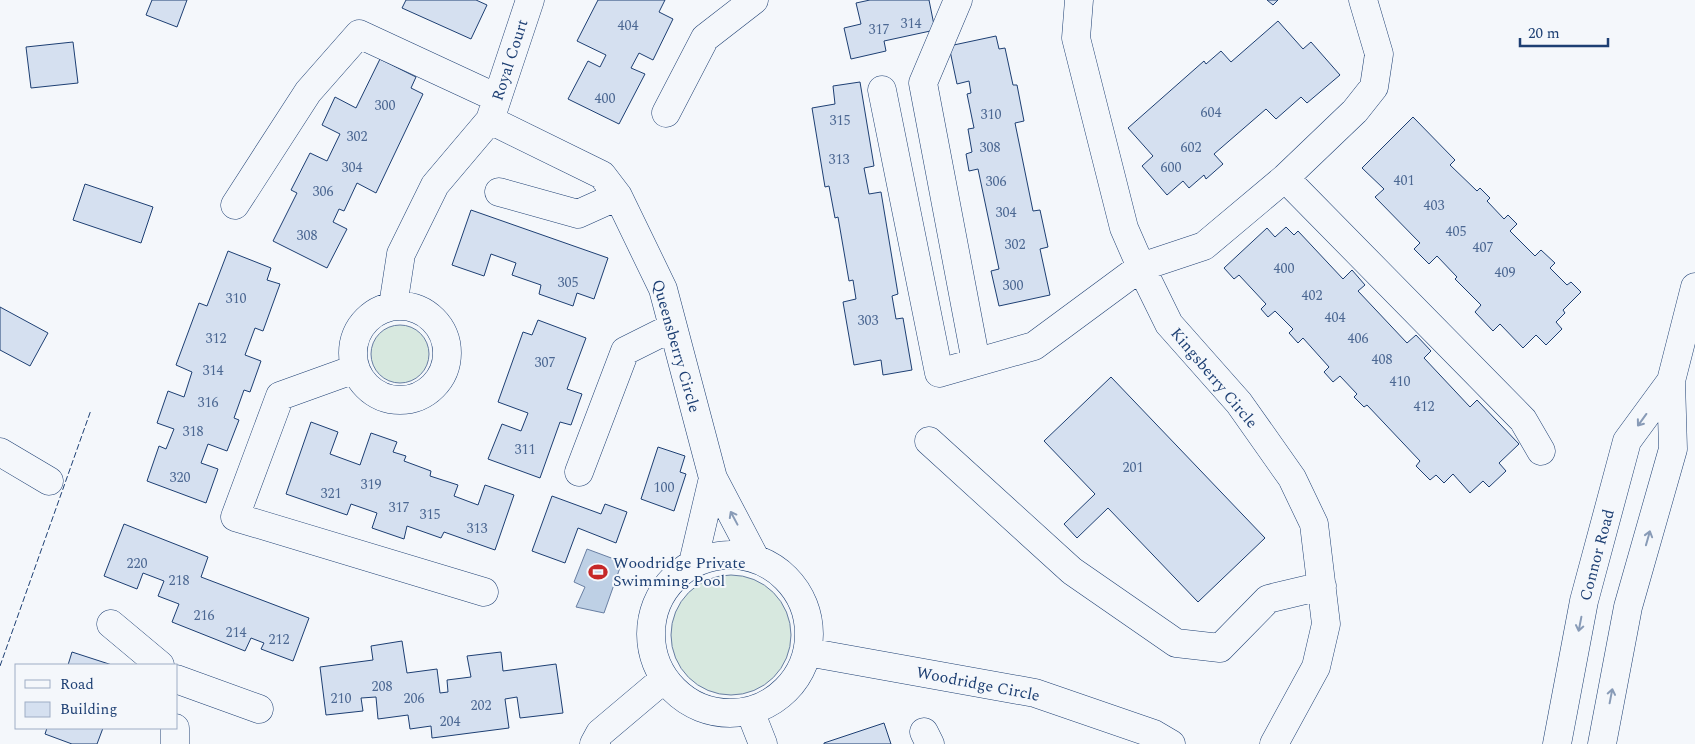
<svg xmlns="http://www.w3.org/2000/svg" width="1695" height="744" font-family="Spectral,serif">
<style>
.green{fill:#d7e8df;stroke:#687fa3}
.water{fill:#bed0e5;stroke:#687fa3}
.building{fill:#d5e0f0;stroke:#1d3f73}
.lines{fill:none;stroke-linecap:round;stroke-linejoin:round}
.minor-casing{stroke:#1d3f73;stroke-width:29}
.major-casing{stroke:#1d3f73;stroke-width:29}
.minor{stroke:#f4f7fb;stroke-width:28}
.major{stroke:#f4f7fb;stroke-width:28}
.fence{stroke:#1d3f73;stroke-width:1;stroke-dasharray:6 2.5;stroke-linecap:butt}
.oneway{stroke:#889bb7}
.labels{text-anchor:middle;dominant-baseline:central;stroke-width:4;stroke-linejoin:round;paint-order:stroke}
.number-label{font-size:14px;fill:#4b6792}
.street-label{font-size:16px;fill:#1d3f73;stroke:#f4f7fb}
.poi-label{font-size:16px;fill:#1d3f73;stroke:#f4f7fb;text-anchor:start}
</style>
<rect width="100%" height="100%" fill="#f4f7fb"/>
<path class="green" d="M371 354a29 29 0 1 1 58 0a29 29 0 1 1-58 0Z
M671 635a60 60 0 1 1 120 0a60 60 0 1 1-120 0Z"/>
<path class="water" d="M 587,549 L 622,562 L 604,613 L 576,607 L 585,587 L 574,582 Z"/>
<path class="building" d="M 152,0 L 187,0 L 177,27 L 146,15 Z
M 406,0 L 476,0 L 487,5 L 471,39 L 402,8 Z
M 598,0 L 665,0 L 659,12 L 673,19 L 653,60 L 639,53 L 631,68 L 645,74 L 619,124 L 568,99 L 588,61 L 600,67 L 606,55 L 577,41 Z
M 870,0 L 929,0 L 935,30 L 884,41 L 886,51 L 851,59 L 844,28 L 861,24 L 856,3 Z
M 1267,0 L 1278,0 L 1273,5 Z
M 1278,21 L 1303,49 L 1311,42 L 1340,75 L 1307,103 L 1301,97 L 1276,119 L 1266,109 L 1214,154 L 1223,164 L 1206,179 L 1204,175 L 1189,188 L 1183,181 L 1167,195 L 1142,166 L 1153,156 L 1128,128 L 1204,61 L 1206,64 L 1221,51 L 1231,62 Z
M 996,36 L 999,49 L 1005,48 L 1013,85 L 1017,85 L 1024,121 L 1015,123 L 1033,211 L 1040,210 L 1048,247 L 1040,249 L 1050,295 L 999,306 L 991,271 L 999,269 L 978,169 L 969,171 L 966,154 L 972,152 L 968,129 L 974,128 L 967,94 L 971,93 L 969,81 L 957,84 L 949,46 Z
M 73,42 L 78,83 L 31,88 L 26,47 Z
M 380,59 L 416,77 L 411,88 L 423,94 L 376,193 L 357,183 L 344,211 L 339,209 L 333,222 L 347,229 L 327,268 L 273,241 L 297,193 L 291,190 L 310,153 L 327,161 L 340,134 L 322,125 L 335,97 L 356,108 Z
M 860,82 L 874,166 L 864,168 L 869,194 L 881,192 L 898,294 L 892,296 L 896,319 L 903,318 L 912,370 L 883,375 L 881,360 L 854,365 L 843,302 L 856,299 L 853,280 L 849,281 L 838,217 L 835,218 L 829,186 L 825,187 L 812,108 L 835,104 L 833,86 Z
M 1413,117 L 1455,160 L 1450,165 L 1477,191 L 1480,188 L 1490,198 L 1487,201 L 1504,219 L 1508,215 L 1517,224 L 1510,231 L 1535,256 L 1541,250 L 1555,263 L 1550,268 L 1567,285 L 1571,282 L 1581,292 L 1563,310 L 1565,313 L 1556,322 L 1562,329 L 1546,345 L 1536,335 L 1523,348 L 1500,324 L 1493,331 L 1475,312 L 1481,305 L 1455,279 L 1457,277 L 1437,256 L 1429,264 L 1414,249 L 1420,243 L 1375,197 L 1384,189 L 1362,168 Z
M 85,184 L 153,207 L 141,243 L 73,220 Z
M 471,210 L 608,258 L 594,299 L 577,293 L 573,306 L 539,294 L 541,285 L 512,275 L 516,263 L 491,254 L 484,276 L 452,265 Z
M 1286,227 L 1294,235 L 1298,231 L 1343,279 L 1352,270 L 1365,285 L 1358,291 L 1407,343 L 1416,335 L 1431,351 L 1424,358 L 1470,407 L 1477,400 L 1519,444 L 1499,463 L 1506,471 L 1489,487 L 1483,481 L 1470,493 L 1453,474 L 1444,483 L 1436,475 L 1430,480 L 1416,466 L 1420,461 L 1367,405 L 1364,407 L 1354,397 L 1357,394 L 1340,376 L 1333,382 L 1324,372 L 1329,367 L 1303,338 L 1298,343 L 1289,333 L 1293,329 L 1275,311 L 1268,317 L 1261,309 L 1266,304 L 1239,275 L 1234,279 L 1224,268 L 1267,228 L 1275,237 Z
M 228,251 L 271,268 L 267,280 L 280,284 L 263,331 L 255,328 L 245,355 L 261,361 L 250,392 L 244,390 L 234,418 L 239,420 L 227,451 L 208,444 L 201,463 L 218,469 L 206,503 L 147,481 L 159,446 L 166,449 L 174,429 L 157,423 L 168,391 L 184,397 L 192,372 L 176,365 L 199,303 L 207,306 Z
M 0,307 L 48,333 L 30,366 L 0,350 Z
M 538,320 L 586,338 L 567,389 L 582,394 L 571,425 L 560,422 L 540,478 L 488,459 L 502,424 L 521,431 L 528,413 L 498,402 L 523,332 L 532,335 Z
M 1111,377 L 1265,538 L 1198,602 L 1108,508 L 1077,538 L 1064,524 L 1095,494 L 1044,441 Z
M 311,422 L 338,432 L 330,454 L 360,465 L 371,433 L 397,442 L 393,452 L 406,456 L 404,461 L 431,471 L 430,476 L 458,485 L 454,496 L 478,505 L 485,485 L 514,495 L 495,550 L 444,532 L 441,538 L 407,526 L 404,539 L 372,528 L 377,513 L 351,504 L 347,515 L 286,494 Z
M 658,447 L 685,456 L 680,472 L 686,474 L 674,511 L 641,499 Z
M 552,496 L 601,514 L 605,504 L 627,512 L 616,543 L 578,528 L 565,563 L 532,551 Z
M 124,524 L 208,557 L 201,577 L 309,618 L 293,661 L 261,649 L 264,643 L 251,638 L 245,651 L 172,622 L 179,604 L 158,596 L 164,581 L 143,573 L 137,589 L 104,576 Z
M 402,641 L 407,673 L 437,669 L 440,693 L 448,692 L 447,680 L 471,677 L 467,656 L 501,652 L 503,671 L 556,664 L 563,713 L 520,718 L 517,697 L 505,699 L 509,728 L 432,738 L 431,726 L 410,729 L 408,715 L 378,719 L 376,697 L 361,698 L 363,711 L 326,715 L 320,667 L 373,660 L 371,646 Z
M 72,652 L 112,665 L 68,665 Z
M 884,723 L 891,744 L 824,744 L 824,743 Z
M 47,728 L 103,728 L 97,744 L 72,744 L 45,734 Z"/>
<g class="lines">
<g class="minor-casing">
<path id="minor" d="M 958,0 L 923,83 L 976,362
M 1079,0 L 1076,38 L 1124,228 L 1141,267 L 1169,324 L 1239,403 L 1292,478 L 1314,524 L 1326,624 L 1316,667 L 1274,744
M 882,90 L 939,373 L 1034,346 L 1141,267 L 1204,246 L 1285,178 L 1355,111 L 1374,87 L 1379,54 L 1363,0
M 666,113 L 705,38 L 754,0
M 490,120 L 602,175 L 618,196 L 663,289 L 713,478 L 755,558
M 1285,178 L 1523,420 L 1541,451
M 499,192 L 578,214 L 618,196
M 235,205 L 308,92 L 359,34 L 497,98
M353 353a47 47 0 1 1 94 0a47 47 0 1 1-94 0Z
M 393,306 L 401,254 L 435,185 L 490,120 L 530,0
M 355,369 L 280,396 L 235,517 L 484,592
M 929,441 L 1072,571 L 1176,643 L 1220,648 L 1268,599 L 1322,586
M 0,452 L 49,481
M 579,472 L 625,351 L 673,327
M651 634a79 79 0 1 1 158 0a79 79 0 1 1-158 0Z
M 693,563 L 713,478
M 111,624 L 160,665
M 807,652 L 1035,693 L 1154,734 L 1171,744
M 176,679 L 259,709
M 750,711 L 763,744
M 175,728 L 175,744
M 924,732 L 930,744
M 594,744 L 600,733 L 664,679"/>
</g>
<g class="major-casing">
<path id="major" d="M 1557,744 L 1584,601 L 1627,441 L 1671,381
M 1602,744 L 1628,607 L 1673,449 L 1671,381 L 1695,287"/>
</g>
<use href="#minor" class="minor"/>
<use href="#major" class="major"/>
<path class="fence" d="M 0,666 L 91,410"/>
</g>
<defs><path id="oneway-shaft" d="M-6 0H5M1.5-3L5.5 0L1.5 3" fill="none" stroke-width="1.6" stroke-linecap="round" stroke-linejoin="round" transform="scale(1.25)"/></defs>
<g class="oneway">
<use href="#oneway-shaft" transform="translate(1642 420) rotate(126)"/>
<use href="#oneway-shaft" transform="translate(734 518) rotate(-118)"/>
<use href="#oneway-shaft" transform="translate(1648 538) rotate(-74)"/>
<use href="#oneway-shaft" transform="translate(1580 624) rotate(101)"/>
<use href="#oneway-shaft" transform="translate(1611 696) rotate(-79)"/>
</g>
<defs>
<g id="stadium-bare" transform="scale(1.5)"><path d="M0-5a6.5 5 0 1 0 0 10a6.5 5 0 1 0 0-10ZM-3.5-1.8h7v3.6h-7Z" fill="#c62828" stroke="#f4f7fb" stroke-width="2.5" paint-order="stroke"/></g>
</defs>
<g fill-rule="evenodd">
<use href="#stadium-bare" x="598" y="572"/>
</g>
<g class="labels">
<g class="number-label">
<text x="911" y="23">314</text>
<text x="628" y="25">404</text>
<text x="879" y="29">317</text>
<text x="605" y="98">400</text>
<text x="385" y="105">300</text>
<text x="1211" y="112">604</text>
<text x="991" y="114">310</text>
<text x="840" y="120">315</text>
<text x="357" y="136">302</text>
<text x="990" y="147">308</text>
<text x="1191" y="147">602</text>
<text x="839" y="159">313</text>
<text x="352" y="167">304</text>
<text x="1171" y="167">600</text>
<text x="1404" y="180">401</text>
<text x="996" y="181">306</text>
<text x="323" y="191">306</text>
<text x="1434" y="205">403</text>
<text x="1006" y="212">304</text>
<text x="1456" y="231">405</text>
<text x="307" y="235">308</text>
<text x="1015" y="244">302</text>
<text x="1483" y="247">407</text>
<text x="1284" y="268">400</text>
<text x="1505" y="272">409</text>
<text x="568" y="282">305</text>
<text x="1013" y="285">300</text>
<text x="1312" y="295">402</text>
<text x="236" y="298">310</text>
<text x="1335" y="317">404</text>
<text x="868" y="320">303</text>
<text x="216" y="338">312</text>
<text x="1358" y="338">406</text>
<text x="1382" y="359">408</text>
<text x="545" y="362">307</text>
<text x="213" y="370">314</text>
<text x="1400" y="381">410</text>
<text x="208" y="402">316</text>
<text x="1424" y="406">412</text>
<text x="193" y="431">318</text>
<text x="525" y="449">311</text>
<text x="1133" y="467">201</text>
<text x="180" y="477">320</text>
<text x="371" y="484">319</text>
<text x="664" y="487">100</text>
<text x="331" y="493">321</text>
<text x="399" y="507">317</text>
<text x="430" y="514">315</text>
<text x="477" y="528">313</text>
<text x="137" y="563">220</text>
<text x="179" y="580">218</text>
<text x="204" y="615">216</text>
<text x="236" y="632">214</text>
<text x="279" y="639">212</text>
<text x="382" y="686">208</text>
<text x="341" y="698">210</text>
<text x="414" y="698">206</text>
<text x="481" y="705">202</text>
<text x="450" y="721">204</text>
</g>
<g class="street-label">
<text transform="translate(510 60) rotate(-72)">Royal Court</text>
<text transform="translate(676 346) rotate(74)">Queensberry Circle</text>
<text transform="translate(1214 378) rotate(50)">Kingsberry Circle</text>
<text transform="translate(1597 555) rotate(-75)">Connor Road</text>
<text transform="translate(978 684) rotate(11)">Woodridge Circle</text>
</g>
<g class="poi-label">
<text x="613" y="563">Woodridge Private<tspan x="613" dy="18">Swimming Pool</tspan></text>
</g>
</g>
<rect x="15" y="664" width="162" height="65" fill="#f4f7fb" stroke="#9eadc5"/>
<rect x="25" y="680" width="25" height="8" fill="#f4f7fb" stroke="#9eadc5"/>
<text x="60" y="689" font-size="15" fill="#1d3f73">Road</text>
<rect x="25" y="702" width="25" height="15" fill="#d5e0f0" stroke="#9eadc5"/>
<text x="60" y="714" font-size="15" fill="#1d3f73">Building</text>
<path d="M1520 38v8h88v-8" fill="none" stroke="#1d3f73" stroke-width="2.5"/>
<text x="1528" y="38" font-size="15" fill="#1d3f73" stroke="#f4f7fb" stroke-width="4" paint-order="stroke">20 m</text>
</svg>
